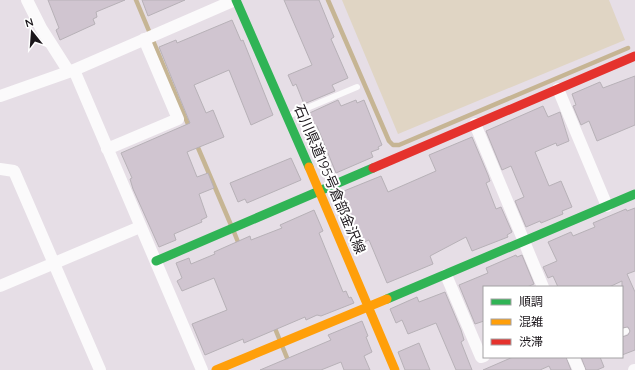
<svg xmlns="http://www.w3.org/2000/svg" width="635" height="370" font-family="Quicksand,'Noto Sans JP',sans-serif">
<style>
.green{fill:#e0d5c4}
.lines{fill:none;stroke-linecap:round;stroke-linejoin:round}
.stream{stroke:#c6b594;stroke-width:4.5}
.building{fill:#d0c5d0;stroke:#b7b1b7}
.lane{stroke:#fbfafb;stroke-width:6}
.street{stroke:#fbfafb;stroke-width:12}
.fast{stroke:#30b455;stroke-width:9}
.slow{stroke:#ff9f0a;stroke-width:9}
.jam{stroke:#e5322d;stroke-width:9}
.labels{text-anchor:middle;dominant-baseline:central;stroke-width:4;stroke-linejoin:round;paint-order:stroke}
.street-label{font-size:14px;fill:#1b161b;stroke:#fff}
</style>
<rect width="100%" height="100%" fill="#e6dee6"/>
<path class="green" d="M 342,0 L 609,0 L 625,40 L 398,134 Z"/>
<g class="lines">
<path class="stream" d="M 136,0 L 190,129
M 328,0 L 389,141 L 393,145 L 399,145 L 628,48
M 196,143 L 231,225
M 234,232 L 240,247
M 274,326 L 292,370"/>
</g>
<path class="building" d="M 48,0 L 125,0 L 96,12 L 97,17 L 93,19 L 95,24 L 60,40 L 56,30 L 59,28 Z
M 142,0 L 185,0 L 148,16 Z
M 284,0 L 319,0 L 334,37 L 331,39 L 348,78 L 332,85 L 335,91 L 304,104 L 296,84 L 293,86 L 288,75 L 312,65 Z
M 232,20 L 241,41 L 243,40 L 273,115 L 251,125 L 229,70 L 194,85 L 206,113 L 213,110 L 224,137 L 187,152 L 197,177 L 208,173 L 214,188 L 199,194 L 207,217 L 201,220 L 202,222 L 174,234 L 176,240 L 159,247 L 133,189 L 130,179 L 132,178 L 121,153 L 190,123 L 159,47 L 176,40 L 177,43 Z
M 635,76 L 635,125 L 597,141 L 589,121 L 581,125 L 573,106 L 576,105 L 572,94 L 600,82 L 603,88 Z
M 338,100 L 341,106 L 356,100 L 357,103 L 364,100 L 382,145 L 378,147 L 379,149 L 371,152 L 373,157 L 336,173 L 317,126 L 309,129 L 303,116 Z
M 543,106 L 548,117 L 560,112 L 569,141 L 557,146 L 556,143 L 535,152 L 549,186 L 561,181 L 572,207 L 562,211 L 563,214 L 541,223 L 540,221 L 526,227 L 515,201 L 524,197 L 511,166 L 502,170 L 486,131 Z
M 472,137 L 488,175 L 490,181 L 486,183 L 496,209 L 501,207 L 512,232 L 507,235 L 508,237 L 472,251 L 466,237 L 430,256 L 433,264 L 387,283 L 369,240 L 359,244 L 339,193 L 381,176 L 388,192 L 436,171 L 429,155 Z
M 291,158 L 301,180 L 247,203 L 245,199 L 238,202 L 230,183 Z
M 635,208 L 635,271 L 627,274 L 635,292 L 635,350 L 622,355 L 622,337 L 628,335 L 630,331 L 628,327 L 622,328 L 622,281 L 609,287 L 558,287 L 553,276 L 548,278 L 543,267 L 557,261 L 548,242 L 571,232 L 573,236 L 595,227 L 593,223 L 626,209 L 627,211 Z
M 314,210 L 323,231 L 319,233 L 343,292 L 346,291 L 349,298 L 351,297 L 354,303 L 321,316 L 317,315 L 306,320 L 305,317 L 244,343 L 243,339 L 205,355 L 192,324 L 227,310 L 214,278 L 182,291 L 177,281 L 182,278 L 176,263 L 189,258 L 191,264 L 215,254 L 214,252 L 250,236 L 251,240 L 282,228 L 280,225 Z
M 516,255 L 517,257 L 522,255 L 534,284 L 527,287 L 484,287 L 484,321 L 475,324 L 459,285 L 488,273 L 486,268 Z
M 445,292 L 461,330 L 464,340 L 461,342 L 472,370 L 456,370 L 436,323 L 408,334 L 402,320 L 396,323 L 390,309 L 417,297 L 419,302 Z
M 362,321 L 368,336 L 366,337 L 372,352 L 364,356 L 370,370 L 344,370 L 341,362 L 321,370 L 260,370 L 331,340 L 328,335 Z
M 419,343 L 430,370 L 405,370 L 398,352 Z
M 513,357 L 566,357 L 571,370 L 551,370 L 549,366 L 540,370 L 483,370 Z
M 581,357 L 600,357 L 604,367 L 597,370 L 586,370 Z"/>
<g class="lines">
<path class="lane" d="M 288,116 L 357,87
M 622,333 L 626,331"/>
<path class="street" d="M 27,0 L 41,28 L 69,72
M 74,70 L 202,370
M 558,89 L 607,206
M 0,96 L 74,70 L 235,0
M 475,124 L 543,287
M 107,149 L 178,119 L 144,39
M 0,169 L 14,171 L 100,370
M 446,275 L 481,357 L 484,356
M 0,286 L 140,227
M 573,357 L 579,370
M 634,370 L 635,370"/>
<path class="fast" d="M 236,0 L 309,167
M 156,261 L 373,168
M 387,299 L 635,194"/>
<path class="slow" d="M 309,167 L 395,370
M 216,370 L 387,299"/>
<path class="jam" d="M 373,168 L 635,56"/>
</g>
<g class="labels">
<g class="street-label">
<text transform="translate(330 179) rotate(67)">石川県道195号倉部金沢線</text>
</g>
</g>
<rect x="483" y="286" width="140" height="72" fill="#ffffff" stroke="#a4a2a4"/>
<rect x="491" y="299" width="20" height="6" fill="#30b455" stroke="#a4a2a4"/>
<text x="519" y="306" font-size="12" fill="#1b161b">順調</text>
<rect x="491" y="319" width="20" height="6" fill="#ff9f0a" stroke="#a4a2a4"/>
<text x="519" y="326" font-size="12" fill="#1b161b">混雑</text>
<rect x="491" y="339" width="20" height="6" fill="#e5322d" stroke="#a4a2a4"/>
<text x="519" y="346" font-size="12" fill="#1b161b">渋滞</text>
<g transform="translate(32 32) rotate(343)" stroke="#ffffff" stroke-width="3" paint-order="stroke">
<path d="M0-3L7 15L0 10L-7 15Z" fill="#1b161b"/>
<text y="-6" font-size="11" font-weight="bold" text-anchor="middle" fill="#1b161b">N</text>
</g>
</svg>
